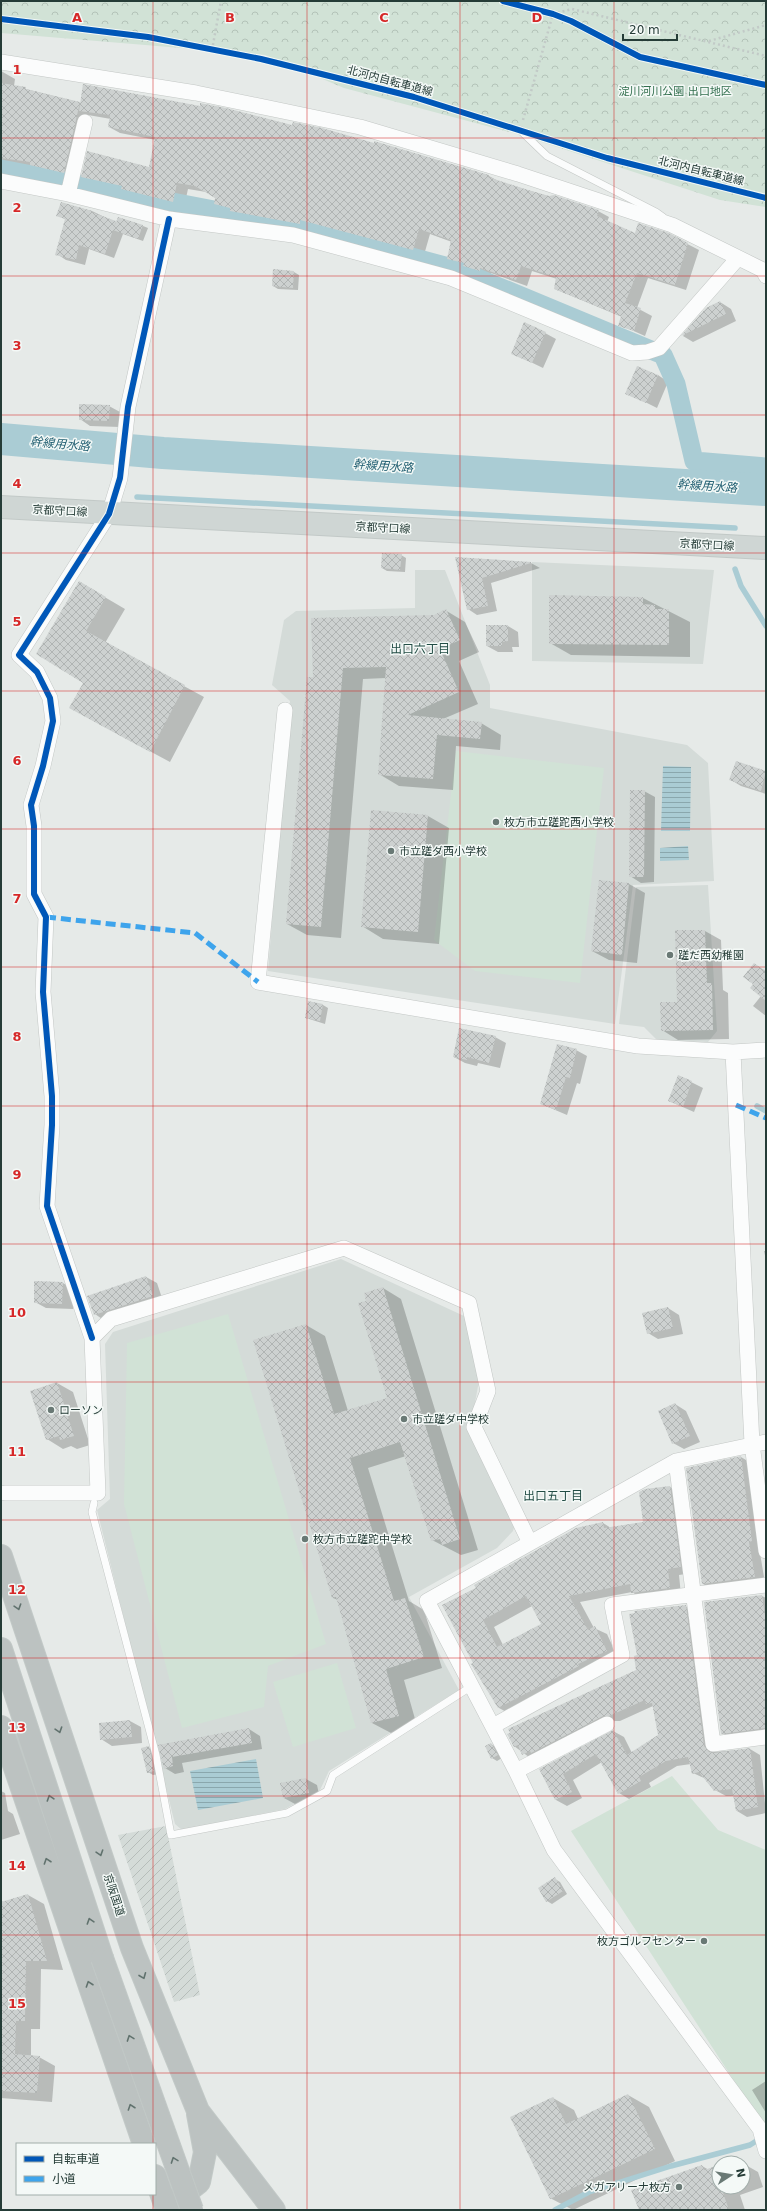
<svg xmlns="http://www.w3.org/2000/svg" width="767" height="2211" font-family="'DejaVu Sans','Noto Sans JP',sans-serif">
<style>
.built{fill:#d4dbd8}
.industrial{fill:url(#industrial-furrows)}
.park{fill:url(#park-crowns)}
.pitch{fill:#d1e2d6}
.water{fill:url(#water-rules)}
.shadow{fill:#0003;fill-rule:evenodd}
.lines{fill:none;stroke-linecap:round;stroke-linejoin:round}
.stream{stroke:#aaccd4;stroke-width:5.5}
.canal{stroke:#aaccd4;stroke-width:19}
.river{stroke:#aaccd4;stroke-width:32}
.building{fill:url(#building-cross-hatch);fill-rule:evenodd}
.lane-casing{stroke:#c3c7c5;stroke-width:8}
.street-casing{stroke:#c3c7c5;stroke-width:16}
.primary-casing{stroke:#c2c9c7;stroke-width:24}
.highway-casing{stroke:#c2c9c7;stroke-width:24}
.path{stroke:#c2cac7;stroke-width:2.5;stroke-dasharray:2 3;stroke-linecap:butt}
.lane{stroke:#fbfcfc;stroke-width:7}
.street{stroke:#fbfcfc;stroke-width:15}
.primary{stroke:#cfd6d4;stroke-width:22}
.highway{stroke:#bcc2c1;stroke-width:22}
.highway-bridge-casing{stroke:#c2c9c7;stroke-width:24;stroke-linecap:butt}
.highway-bridge{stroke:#bcc2c1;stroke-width:22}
.quiet{stroke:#3ea4ec;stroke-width:5;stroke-dasharray:10 5;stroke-linecap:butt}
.cycleway-casing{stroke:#f4f9f7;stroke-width:8}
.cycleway{stroke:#0057b8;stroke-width:6}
.oneway{stroke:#61726e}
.grid{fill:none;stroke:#d62828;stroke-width:1;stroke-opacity:0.55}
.poi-dot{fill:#697975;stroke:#f4f9f7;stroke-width:1.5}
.labels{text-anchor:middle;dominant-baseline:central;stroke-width:3;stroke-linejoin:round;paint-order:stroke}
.street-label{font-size:11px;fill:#253c37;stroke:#f4f9f7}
.park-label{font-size:11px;fill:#326f4e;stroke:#f4f9f7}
.poi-label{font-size:11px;fill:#253c37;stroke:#f4f9f7;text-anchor:start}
.water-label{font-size:12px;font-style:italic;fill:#246173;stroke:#f4f9f7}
.neighbourhood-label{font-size:12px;fill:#224d45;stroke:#f4f9f7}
.grid-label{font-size:13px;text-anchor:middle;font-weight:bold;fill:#d62828;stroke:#f4f9f7;stroke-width:3;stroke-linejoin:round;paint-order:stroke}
</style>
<defs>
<pattern id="industrial-furrows" width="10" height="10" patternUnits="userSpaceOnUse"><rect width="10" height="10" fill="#d4dbd8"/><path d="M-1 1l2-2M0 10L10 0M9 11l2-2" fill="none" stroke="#b6bdba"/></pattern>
<pattern id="park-crowns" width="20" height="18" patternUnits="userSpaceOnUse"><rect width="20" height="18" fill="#d1e2d6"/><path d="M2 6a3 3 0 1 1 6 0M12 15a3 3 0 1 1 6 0" fill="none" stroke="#b3c3b8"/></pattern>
<pattern id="water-rules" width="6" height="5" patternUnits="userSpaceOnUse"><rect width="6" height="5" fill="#aaccd4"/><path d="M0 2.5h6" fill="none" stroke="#8aa7ad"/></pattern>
<pattern id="building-cross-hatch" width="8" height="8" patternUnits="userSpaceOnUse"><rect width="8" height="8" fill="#cdd1d0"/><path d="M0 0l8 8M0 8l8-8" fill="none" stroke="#b0b4b3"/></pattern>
</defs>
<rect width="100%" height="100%" fill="#e6eae8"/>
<path class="built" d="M 532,562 L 714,570 L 703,664 L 532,661 Z
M 415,570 L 445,570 L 490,685 L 490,708 L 687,745 L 708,763 L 714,881 L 633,885 L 615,1024 L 268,971 L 290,701 L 272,685 L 284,620 L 296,611 L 415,608 Z
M 708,885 L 717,1031 L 708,1042 L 657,1040 L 644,1027 L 619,1024 L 636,887 Z
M 341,1259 L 464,1316 L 479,1381 L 471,1424 L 516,1521 L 513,1531 L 497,1548 L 409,1597 L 459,1690 L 329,1771 L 320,1790 L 285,1809 L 182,1830 L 175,1824 L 97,1510 L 110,1499 L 105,1344 L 113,1332 Z"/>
<path class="industrial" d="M 166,1826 L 200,1995 L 174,2002 L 118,1835 Z"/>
<path class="park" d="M 1,1 L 766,1 L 766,207 L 720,200 L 517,134 L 344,88 L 265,55 L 1,33 Z"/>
<path class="pitch" d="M 456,751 L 604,768 L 580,983 L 475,971 L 434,940 Z
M 228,1314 L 326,1644 L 268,1666 L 264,1707 L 182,1728 L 124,1504 L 127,1343 Z
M 337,1663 L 356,1728 L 293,1747 L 273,1682 Z
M 672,1776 L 718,1830 L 766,1850 L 765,2128 L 571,1831 Z"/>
<path class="water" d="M 663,766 L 691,767 L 690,831 L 661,831 Z
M 688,846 L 689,860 L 660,861 L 660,848 Z
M 256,1759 L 263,1798 L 198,1810 L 190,1771 Z"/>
<path class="shadow" d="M 1,71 L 15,79 L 14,86 L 81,103 L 489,176 L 500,182 L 598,211 L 609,217 L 607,222 L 636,235 L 668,234 L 699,250 L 686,290 L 648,278 L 637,308 L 652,316 L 645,336 L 620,325 L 622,317 L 555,289 L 557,279 L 532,271 L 527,286 L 491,273 L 490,276 L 475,272 L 458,264 L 448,258 L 452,242 L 430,234 L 424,255 L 311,226 L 310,230 L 242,216 L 215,204 L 216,198 L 206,192 L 188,189 L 184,207 L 133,195 L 123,189 L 93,182 L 82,176 L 149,168 L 156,140 L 120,133 L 109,127 L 111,119 L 88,115 L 74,178 L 41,170 L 33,166 L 6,162 L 1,159 Z
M 62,203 L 92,211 L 117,223 L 119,219 L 143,226 L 148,228 L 143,241 L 123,234 L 114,258 L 89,249 L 85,265 L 66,260 L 57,254 L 66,220 L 58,215 Z
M 294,272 L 299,275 L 298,290 L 278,289 L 273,286 Z
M 720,302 L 731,309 L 736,321 L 693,342 L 683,336 L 707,309 Z
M 545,333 L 556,339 L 543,368 L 512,353 Z
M 658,375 L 668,382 L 657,408 L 627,393 Z
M 109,406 L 120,412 L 120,427 L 90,426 L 80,419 Z
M 401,555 L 406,558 L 405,572 L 387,571 L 382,568 Z
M 456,558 L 531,563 L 540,568 L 491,583 L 497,611 L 477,615 L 468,609 Z
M 79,582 L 125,609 L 105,643 L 204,697 L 170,762 L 90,719 L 84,682 Z
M 643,598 L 690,622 L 690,657 L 571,655 L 550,643 Z
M 445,610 L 465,622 L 479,652 L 459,661 L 478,704 L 443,719 L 481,723 L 501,735 L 500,750 L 456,746 L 453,790 L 399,786 L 379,774 L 386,678 L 363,679 L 341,938 L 307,935 L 287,924 L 314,678 Z
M 508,626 L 518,632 L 519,647 L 512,647 L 513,652 L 498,652 L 487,646 Z
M 736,762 L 766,772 L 766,794 L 741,786 L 731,780 Z
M 644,791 L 655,797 L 654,882 L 641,883 L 630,876 Z
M 428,816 L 449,828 L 439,944 L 383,939 L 362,926 Z
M 629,884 L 645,893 L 637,963 L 609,960 L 592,951 Z
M 705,931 L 721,940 L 723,990 L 728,993 L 729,1039 L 678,1040 L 662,1030 L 678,1003 Z
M 754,964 L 766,971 L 766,1016 L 753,1006 L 761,996 L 754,984 Z
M 323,1005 L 328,1008 L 325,1024 L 306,1018 Z
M 495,1037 L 506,1043 L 500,1068 L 478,1063 L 477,1066 L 465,1063 L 454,1057 Z
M 576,1050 L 587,1056 L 580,1084 L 577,1083 L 567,1115 L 541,1104 Z
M 679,1076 L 703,1088 L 694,1112 L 669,1101 Z
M 764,1251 L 766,1251 L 766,1260 Z
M 146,1277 L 157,1283 L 163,1301 L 105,1321 L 95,1314 Z
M 63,1283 L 73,1289 L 73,1309 L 46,1308 L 35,1302 Z
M 383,1288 L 401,1299 L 478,1550 L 461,1555 L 432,1540 L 406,1456 L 368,1468 L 409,1601 L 424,1610 L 442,1668 L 404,1680 L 417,1726 L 391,1733 L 372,1723 L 338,1600 L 333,1598 L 306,1325 L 325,1336 L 348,1411 L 388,1399 L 367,1301 Z
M 668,1308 L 679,1315 L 683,1334 L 658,1339 L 648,1333 Z
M 57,1383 L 73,1392 L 90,1445 L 77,1449 L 71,1446 L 63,1449 L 47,1439 Z
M 675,1404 L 686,1411 L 700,1442 L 684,1449 L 673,1443 Z
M 741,1457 L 751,1463 L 759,1547 L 765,1583 L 713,1589 L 703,1584 Z
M 670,1487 L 682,1493 L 692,1573 L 679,1575 L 681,1595 L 644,1600 L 632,1592 L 580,1602 L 594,1628 L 607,1634 L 618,1658 L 510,1714 L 499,1708 L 443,1605 L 603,1523 L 611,1528 L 644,1523 ZM 532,1606 L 543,1624 L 503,1645 L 494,1627 Z
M 762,1596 L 766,1598 L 766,1736 L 734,1740 L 722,1733 Z
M 685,1606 L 696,1612 L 714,1752 L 750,1749 L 760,1755 L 766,1813 L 747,1817 L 737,1811 L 734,1796 L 726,1796 L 715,1790 L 706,1779 L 693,1773 L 691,1764 L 677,1766 L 649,1783 L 651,1787 L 629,1799 L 619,1793 L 602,1762 L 573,1780 L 582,1798 L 567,1806 L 556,1800 L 541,1769 L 613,1731 L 624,1737 L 632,1753 L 659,1736 L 653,1706 L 620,1721 L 614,1721 L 533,1760 L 514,1746 L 637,1671 L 638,1656 Z
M 130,1721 L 141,1727 L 142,1743 L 112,1746 L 101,1739 L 100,1724 Z
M 249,1729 L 260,1736 L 262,1749 L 182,1763 L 184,1772 L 175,1774 L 165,1768 L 160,1745 Z
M 491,1744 L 496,1747 L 502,1758 L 497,1761 L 492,1758 Z
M 148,1747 L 153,1750 L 159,1774 L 153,1775 L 148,1772 Z
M 306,1779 L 317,1785 L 320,1799 L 295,1804 L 284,1798 L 281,1784 Z
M 1,1791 L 5,1793 L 8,1811 L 13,1814 L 20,1834 L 1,1840 Z
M 555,1879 L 560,1882 L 567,1894 L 552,1904 L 547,1901 Z
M 28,1895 L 44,1904 L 63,1970 L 41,1969 L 40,2029 L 31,2029 L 31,2056 L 39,2057 L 55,2066 L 52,2102 L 1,2098 L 1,1903 Z
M 766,2081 L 766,2113 L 752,2090 Z
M 628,2095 L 649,2107 L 675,2161 L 573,2210 L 550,2198 L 553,2098 L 574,2110 L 578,2119 Z
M 737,2160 L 758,2172 L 763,2187 L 740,2195 L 745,2210 L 639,2210 L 702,2166 L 709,2170 L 719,2166 L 719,2187 L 743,2187 L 743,2163 L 728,2163 Z"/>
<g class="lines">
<path class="stream" d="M 137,497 L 735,528
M 735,569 L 741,586 L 766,626
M 757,1106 L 766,1111
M 555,2210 L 589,2192 L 671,2166 L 750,2145 L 761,2138"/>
<path class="canal" d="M 1,169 L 297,226 L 456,269 L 663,355 L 676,384 L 694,461 L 766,467"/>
<path class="river" d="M 1,439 L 163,453 L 766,490"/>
</g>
<path class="building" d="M 1,83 L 26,87 L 26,89 L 80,102 L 64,173 L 30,165 L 30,162 L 1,158 Z
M 83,84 L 200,106 L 200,103 L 226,108 L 292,125 L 293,122 L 322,128 L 374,143 L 374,141 L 489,175 L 488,177 L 528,190 L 549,196 L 554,195 L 599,210 L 597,216 L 635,233 L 638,223 L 669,233 L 688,243 L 675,285 L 637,273 L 625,303 L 641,308 L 634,331 L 618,326 L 621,316 L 554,289 L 556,277 L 521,266 L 516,280 L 480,268 L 480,271 L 463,266 L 464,263 L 447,259 L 451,240 L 419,229 L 413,250 L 300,220 L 300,224 L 230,211 L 230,208 L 214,204 L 215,198 L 195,186 L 177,183 L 173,202 L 121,189 L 122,186 L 81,177 L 87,151 L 149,167 L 155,137 L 108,127 L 110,115 L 79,111 Z
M 61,202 L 92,211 L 91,212 L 116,221 L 105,254 L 79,245 L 76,260 L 55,255 L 65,219 L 56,216 Z
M 118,217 L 143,225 L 138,239 L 113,230 Z
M 273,269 L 294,271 L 293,288 L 272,286 Z
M 720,301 L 726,314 L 681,336 L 706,308 Z
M 524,322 L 546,332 L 532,363 L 511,354 Z
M 637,366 L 658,375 L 646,403 L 625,394 Z
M 79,404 L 110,405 L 109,421 L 79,420 Z
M 382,553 L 402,554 L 400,570 L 381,568 Z
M 455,557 L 531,562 L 531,563 L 482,578 L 488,606 L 467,610 Z
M 79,581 L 106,597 L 86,631 L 185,685 L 150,752 L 69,708 L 83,683 L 36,654 Z
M 549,595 L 643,597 L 643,604 L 655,605 L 655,609 L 669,609 L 669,645 L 549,644 Z
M 446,609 L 460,640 L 440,649 L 459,692 L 408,715 L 482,722 L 480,739 L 437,735 L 433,779 L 378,775 L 386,667 L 343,668 L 321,927 L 286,924 L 307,677 L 313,677 L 311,618 L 434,615 Z
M 486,625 L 508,625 L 508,641 L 502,642 L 502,646 L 486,646 Z
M 736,761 L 766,771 L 761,791 L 729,780 Z
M 630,790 L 645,790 L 644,877 L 629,877 Z
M 371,810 L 428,815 L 418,932 L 361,927 Z
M 599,880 L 629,883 L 622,955 L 591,951 Z
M 675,930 L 705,930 L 707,983 L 712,983 L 713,1030 L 661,1031 L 660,1002 L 677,1002 Z
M 754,963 L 764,971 L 766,967 L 766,1001 L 750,988 L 753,984 L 743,977 Z
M 308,1001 L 323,1004 L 320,1021 L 305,1018 Z
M 459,1028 L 496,1036 L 489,1063 L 467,1057 L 467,1060 L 453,1057 Z
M 557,1044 L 577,1049 L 570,1078 L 566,1077 L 556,1110 L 540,1104 Z
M 678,1075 L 692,1081 L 683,1107 L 668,1101 Z
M 146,1276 L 153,1296 L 94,1315 L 87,1296 Z
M 34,1281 L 63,1282 L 62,1304 L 34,1303 Z
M 383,1287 L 460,1539 L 442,1545 L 440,1539 L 431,1541 L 400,1442 L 350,1458 L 394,1601 L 405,1598 L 424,1657 L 386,1669 L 399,1716 L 371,1723 L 336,1597 L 332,1598 L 253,1340 L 306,1324 L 334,1414 L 387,1398 L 358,1303 L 366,1301 L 364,1293 Z
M 668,1307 L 673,1328 L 647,1334 L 642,1313 Z
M 57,1382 L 74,1436 L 60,1440 L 59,1436 L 46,1440 L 30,1391 Z
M 675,1403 L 690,1436 L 672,1444 L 658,1411 Z
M 741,1456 L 752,1541 L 749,1542 L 755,1577 L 702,1584 L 686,1468 Z
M 670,1486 L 681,1567 L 668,1569 L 670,1588 L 631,1593 L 630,1584 L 569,1596 L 588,1630 L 595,1626 L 607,1651 L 578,1664 L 579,1666 L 498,1708 L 471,1664 L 473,1663 L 442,1605 L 476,1588 L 474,1585 L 576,1528 L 603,1522 L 604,1528 L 643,1522 L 639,1492 L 645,1489 ZM 526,1596 L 541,1624 L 497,1647 L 483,1620 Z
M 762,1595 L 766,1622 L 766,1728 L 721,1734 L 704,1602 Z
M 686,1605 L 704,1746 L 709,1752 L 714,1753 L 750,1748 L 758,1807 L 736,1811 L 732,1789 L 714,1791 L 699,1772 L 692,1774 L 688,1757 L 666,1761 L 639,1777 L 641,1781 L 618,1794 L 596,1754 L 563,1774 L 572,1792 L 555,1800 L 539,1769 L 613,1730 L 627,1755 L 658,1735 L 652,1703 L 646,1704 L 645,1700 L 609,1716 L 603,1716 L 531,1753 L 530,1751 L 522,1755 L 518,1745 L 514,1747 L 507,1734 L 510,1733 L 508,1729 L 636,1670 L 634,1656 L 637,1655 L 629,1614 L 635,1613 L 634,1611 Z
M 130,1720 L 132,1737 L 100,1740 L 99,1723 Z
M 249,1728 L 252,1743 L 172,1757 L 173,1766 L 164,1769 L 158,1745 Z
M 491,1743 L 498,1755 L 491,1759 L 485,1746 Z
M 149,1746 L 154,1771 L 147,1773 L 141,1748 Z
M 306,1778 L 309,1793 L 283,1798 L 280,1783 Z
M 555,1877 L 563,1891 L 546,1902 L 538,1888 Z
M 28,1894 L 47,1961 L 26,1961 L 25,2021 L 16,2021 L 15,2054 L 40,2056 L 37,2093 L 1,2091 L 1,1902 Z
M 628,2094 L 655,2149 L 550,2199 L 510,2117 L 553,2097 L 566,2124 Z
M 702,2165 L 704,2170 L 719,2165 L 719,2187 L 721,2187 L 729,2210 L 639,2210 L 631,2190 Z"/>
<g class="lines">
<g class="lane-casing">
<path id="lane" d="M 520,130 L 547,156 L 656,212 L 663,217
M 94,1503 L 92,1512 L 156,1755 L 171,1835 L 287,1813 L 327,1791 L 333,1775 L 472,1686"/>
</g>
<g class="street-casing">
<path id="street" d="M 1,62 L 196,93 L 360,127 L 518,174 L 672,225 L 763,270 L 766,276
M 1,181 L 68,194 L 169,219 L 293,235 L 451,278 L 632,353 L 647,352 L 659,348 L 738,258
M 68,194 L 85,122
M 285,710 L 258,982 L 638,1046 L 733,1052 L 766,1050
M 733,1052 L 752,1444 L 766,1551
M 92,1338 L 47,1206 L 52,1125 L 52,1096 L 43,992 L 46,917 L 34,894 L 34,826 L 31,805 L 43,766 L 53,721 L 50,698 L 37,672 L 19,655 L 109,514 L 120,478 L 128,407 L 169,219
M 766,1442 L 676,1461 L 427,1601 L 516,1771 L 554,1850 L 760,2129 L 766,2151
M 676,1461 L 713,1744 L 766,1737
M 5,1493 L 98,1493 L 92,1338 L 111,1319 L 344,1248 L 469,1303 L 488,1391 L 474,1427 L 530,1543
M 493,1726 L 622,1655 L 612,1605 L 766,1585
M 516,1771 L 607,1724"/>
</g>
<g class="primary-casing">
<path id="primary" d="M 1,507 L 766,548"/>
</g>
<g class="highway-casing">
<path id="highway" d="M 1,1556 L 132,1948 L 198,2111 L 274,2210
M 1,1649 L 102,1958
M 1,1727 L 144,2144
M 155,2176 L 167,2210
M 166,2208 L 199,2182 L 205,2152 L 198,2114"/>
</g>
<path class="path" d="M 709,41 L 766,25
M 212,50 L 221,1
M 523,120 L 553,14 L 572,9 L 766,56"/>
<use href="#lane" class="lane"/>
<use href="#street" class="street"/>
<use href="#primary" class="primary"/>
<use href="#highway" class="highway"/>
<g class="highway-bridge-casing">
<path id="highway-bridge" d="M 102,1958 L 192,2210"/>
</g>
<use href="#highway-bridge" class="highway-bridge"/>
<path class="quiet" d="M 46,917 L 195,933 L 258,982
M 736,1105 L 766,1118"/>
<g class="cycleway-casing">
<path id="cycleway" d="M 503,1 L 553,14 L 571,21 L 640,57 L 766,85
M 1,19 L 148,37 L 261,59 L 414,97 L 607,158 L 766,198
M 92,1338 L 47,1206 L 52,1125 L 52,1096 L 43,992 L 46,917 L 34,894 L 34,826 L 31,805 L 43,766 L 53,721 L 50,698 L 37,672 L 19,655 L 109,514 L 120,478 L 128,407 L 169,219"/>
</g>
<use href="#cycleway" class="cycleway"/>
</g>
<defs><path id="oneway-chevron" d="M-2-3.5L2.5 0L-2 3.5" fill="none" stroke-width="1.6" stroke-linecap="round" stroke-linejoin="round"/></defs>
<g class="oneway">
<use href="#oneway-chevron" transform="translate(18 1607) rotate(72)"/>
<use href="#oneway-chevron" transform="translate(59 1730) rotate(72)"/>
<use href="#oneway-chevron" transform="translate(50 1798) rotate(-108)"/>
<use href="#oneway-chevron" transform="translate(100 1853) rotate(72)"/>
<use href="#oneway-chevron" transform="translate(47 1861) rotate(-109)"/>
<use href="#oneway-chevron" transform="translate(90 1921) rotate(-108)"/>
<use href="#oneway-chevron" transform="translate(143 1976) rotate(68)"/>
<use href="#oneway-chevron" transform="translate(89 1984) rotate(-109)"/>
<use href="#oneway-chevron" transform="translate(130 2038) rotate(-110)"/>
<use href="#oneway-chevron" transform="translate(131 2107) rotate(-109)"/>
<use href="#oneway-chevron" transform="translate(174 2160) rotate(-110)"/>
</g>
<path class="grid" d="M 153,1 L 153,2144M 307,1 L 307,2210M 460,1 L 460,2210M 614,1 L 614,2210M 1,138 L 766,138M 1,276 L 766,276M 1,415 L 766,415M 1,553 L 766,553M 1,691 L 766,691M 1,829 L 766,829M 1,967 L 766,967M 1,1106 L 766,1106M 1,1244 L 766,1244M 1,1382 L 766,1382M 1,1520 L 766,1520M 1,1658 L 766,1658M 1,1796 L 766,1796M 1,1935 L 766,1935M 1,2073 L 766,2073M 153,2194 L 153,2210"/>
<g class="poi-dot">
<circle cx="496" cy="822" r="4"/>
<circle cx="391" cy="851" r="4"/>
<circle cx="670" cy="955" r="4"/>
<circle cx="51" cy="1410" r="4"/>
<circle cx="404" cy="1419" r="4"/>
<circle cx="305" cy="1539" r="4"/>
<circle cx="704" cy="1941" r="4"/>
<circle cx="679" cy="2187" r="4"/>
</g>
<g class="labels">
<g class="street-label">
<text transform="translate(390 81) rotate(15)">北河内自転車道線</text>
<text transform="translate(701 171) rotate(14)">北河内自転車道線</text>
<text transform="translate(60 511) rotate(3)">京都守口線</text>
<text transform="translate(383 528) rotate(3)">京都守口線</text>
<text transform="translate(707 545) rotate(3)">京都守口線</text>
<text transform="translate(114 1895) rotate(72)">京阪国道</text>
</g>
<g class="park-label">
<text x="675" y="91">淀川河川公園 出口地区</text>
</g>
<g class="poi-label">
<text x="504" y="822">枚方市立蹉跎西小学校</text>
<text x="399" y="851">市立蹉ダ西小学校</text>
<text x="678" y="955">蹉だ西幼稚園</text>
<text x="59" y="1410">ローソン</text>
<text x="412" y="1419">市立蹉ダ中学校</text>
<text x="313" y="1539">枚方市立蹉跎中学校</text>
<text x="696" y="1941" text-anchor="end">枚方ゴルフセンター</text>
<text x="671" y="2187" text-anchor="end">メガアリーナ枚方</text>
</g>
<g class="water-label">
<text transform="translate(60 444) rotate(5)">幹線用水路</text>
<text transform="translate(383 466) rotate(4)">幹線用水路</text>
<text transform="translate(707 486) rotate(4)">幹線用水路</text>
</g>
<g class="neighbourhood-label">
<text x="420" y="649">出口六丁目</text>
<text x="553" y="1496">出口五丁目</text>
</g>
</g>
<g class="grid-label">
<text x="77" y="22">A</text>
<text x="230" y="22">B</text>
<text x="384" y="22">C</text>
<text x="537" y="22">D</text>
<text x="17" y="74">1</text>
<text x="17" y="212">2</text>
<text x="17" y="350">3</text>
<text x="17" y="488">4</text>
<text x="17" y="626">5</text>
<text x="17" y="765">6</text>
<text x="17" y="903">7</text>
<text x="17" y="1041">8</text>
<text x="17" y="1179">9</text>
<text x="17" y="1317">10</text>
<text x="17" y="1456">11</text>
<text x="17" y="1594">12</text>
<text x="17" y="1732">13</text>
<text x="17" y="1870">14</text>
<text x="17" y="2008">15</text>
</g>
<rect width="767" height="2211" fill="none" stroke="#253c37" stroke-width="4"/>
<rect x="16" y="2143" width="140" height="52" fill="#f4f9f7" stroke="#a1adaa"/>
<rect x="24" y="2156" width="20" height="6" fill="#0057b8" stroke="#a1adaa"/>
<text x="52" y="2163" font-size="12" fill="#253c37">自転車道</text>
<rect x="24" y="2176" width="20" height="6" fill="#3ea4ec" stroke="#a1adaa"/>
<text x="52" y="2183" font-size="12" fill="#253c37">小道</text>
<g transform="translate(731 2175) rotate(78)"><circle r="19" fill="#f4f9f7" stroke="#a1adaa"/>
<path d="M0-3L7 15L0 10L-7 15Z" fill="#697975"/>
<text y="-6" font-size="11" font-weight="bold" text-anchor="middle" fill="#253c37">N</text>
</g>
<path d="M623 34v6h54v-6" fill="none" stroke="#253c37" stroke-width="2"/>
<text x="629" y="34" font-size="12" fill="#253c37" stroke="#f4f9f7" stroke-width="3" paint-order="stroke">20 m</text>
</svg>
